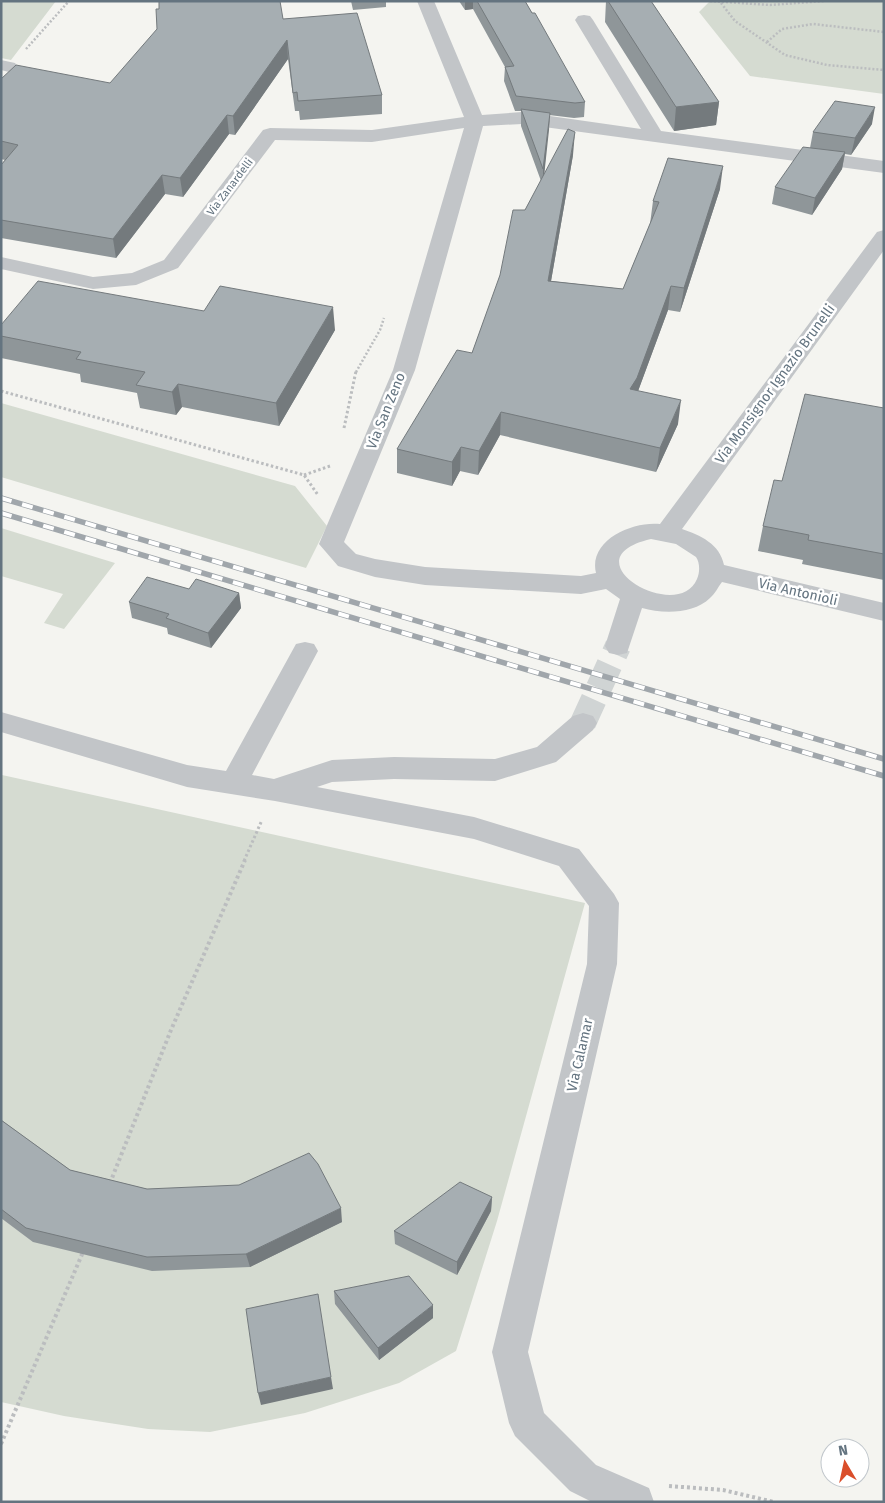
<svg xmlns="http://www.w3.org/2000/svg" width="885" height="1503" font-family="'Fira Sans',sans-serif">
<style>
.green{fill:#d5dbd1}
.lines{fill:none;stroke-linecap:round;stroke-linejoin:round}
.minor-tunnel{stroke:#d0d4d4;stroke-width:26;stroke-dasharray:26 12;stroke-linecap:butt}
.path-far2{stroke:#bbbdbf;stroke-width:2.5;stroke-dasharray:2 2;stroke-linecap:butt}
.path-far1{stroke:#bbbdbf;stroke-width:3;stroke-dasharray:2.5 2.5;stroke-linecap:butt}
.path{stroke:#bbbdbf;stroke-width:4;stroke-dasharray:3 3;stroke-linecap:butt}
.minor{fill:#c2c5c8;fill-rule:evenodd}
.rail-casing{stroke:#a0a6ab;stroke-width:5.5}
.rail{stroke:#fff;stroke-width:4;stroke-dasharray:11;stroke-linecap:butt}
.wall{fill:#8f9699}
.shaded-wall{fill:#747a7d}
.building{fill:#a6aeb2;stroke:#747a7d}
.labels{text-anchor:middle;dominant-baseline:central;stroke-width:5;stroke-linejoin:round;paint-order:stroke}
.far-street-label{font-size:11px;fill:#647480;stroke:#fff}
.street-label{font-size:14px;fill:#647480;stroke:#fff}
</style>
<rect width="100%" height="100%" fill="#f4f4f0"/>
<path class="green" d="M 1,1 L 56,1 L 11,60 L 1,58 Z
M 710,1 L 884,1 L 884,94 L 750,76 L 699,12 Z
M 1,403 L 295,486 L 327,526 L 306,568 L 1,477 Z
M 1,528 L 115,563 L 64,629 L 44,623 L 63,594 L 1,576 Z
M 2,775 L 585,903 L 497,1221 L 456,1351 L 399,1383 L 305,1413 L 210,1432 L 148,1429 L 64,1416 L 1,1402 Z"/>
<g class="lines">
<path class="minor-tunnel" d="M 583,723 L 618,646"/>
<path class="path-far2" d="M 710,1 L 770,5 L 824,1
M 721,3 L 735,21 L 785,55 L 827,65 L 884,70
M 767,42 L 782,29 L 813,24 L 884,32
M 26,49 L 69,1
M 356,372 L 380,330 L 384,318"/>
<path class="path-far1" d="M 1,391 L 304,475 L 318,495
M 344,428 L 356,371
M 304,475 L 330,466
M 244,861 L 262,820"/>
<path class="path" d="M 110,1183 L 171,1030 L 245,860
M 1,1444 L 83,1252
M 669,1486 L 723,1490 L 774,1502"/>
<path class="minor" d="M 417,1 L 434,1 L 482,115 L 522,112 L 641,129 L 575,20 L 578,16 L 584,15 L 590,16 L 593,20 L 661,131 L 884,161 L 884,173 L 522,124 L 483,126 L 415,370 L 344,542 L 356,554 L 375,559 L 425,567 L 581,576 L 596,573 C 588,540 633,521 660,524 L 877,232 L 884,230 L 884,250 L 682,529 C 700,535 720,544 724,565 L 884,603 L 884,621 L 722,582 C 718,587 715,594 710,598 C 694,614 663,614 642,608 L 627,653 L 618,655 L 609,653 L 605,646 L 620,599 L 606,589 L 581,594 L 425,585 L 375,577 L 338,566 L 319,544 L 393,370 L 464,128 L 372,142 L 275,140 L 178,268 L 136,285 L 93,289 L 1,269 L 1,257 L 93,277 L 132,273 L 164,260 L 263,130 L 270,128 L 372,130 L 464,117 ZM 651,539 L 676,544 L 696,557 C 700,563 700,572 697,579 C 678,625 565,559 651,539 Z
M 1,60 L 15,63 L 18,67 L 15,71 L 9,72 L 1,70 Z
M 305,642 L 314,644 L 318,651 L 252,775 L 274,779 L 332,760 L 394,757 L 495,759 L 537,747 L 573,716 L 583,713 L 593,716 L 597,723 L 593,730 L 556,762 L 495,781 L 394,779 L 332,782 L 317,787 L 474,817 L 579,849 L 614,894 L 619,903 L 617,964 L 528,1352 L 544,1413 L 596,1465 L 649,1488 L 654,1502 L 592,1502 L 570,1491 L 515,1436 L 509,1423 L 492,1352 L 587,964 L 589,906 L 559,866 L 474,839 L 275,801 L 187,787 L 1,732 L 1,712 L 187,765 L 226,771 L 296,644 Z"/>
<g class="rail-casing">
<path id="rail" d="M 1,498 L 884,759
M 1,513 L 884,776"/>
</g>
<use href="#rail" class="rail"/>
</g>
<path class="wall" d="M 351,1 L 386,1 L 386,7 L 353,10 Z
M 459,1 L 525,1 L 585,102 L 584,117 L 574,118 L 549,115 L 544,175 L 573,155 L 551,281 L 623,289 L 650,224 L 653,201 L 720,189 L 680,312 L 668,310 L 638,391 L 678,424 L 656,472 L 500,435 L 478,475 L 460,471 L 452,486 L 397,473 L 397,449 L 472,353 L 525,210 L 541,181 L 521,126 L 521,111 L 515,111 L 504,81 L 505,67 L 473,9 L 465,10 Z
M 606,1 L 651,1 L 719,102 L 716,125 L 674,131 L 605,22 Z
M 283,19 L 382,95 L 382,114 L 300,120 L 299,111 L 295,111 L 288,59 L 235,135 L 229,134 L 183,197 L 165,194 L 116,258 L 1,238 L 1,165 L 5,160 L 1,159 L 1,79 L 110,83 Z
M 872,124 L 851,155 L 845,154 L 842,169 L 812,215 L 772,204 L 775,187 L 810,148 L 813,132 Z
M 204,311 L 335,330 L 279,426 L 182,407 L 176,415 L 140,408 L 137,393 L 81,382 L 80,374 L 1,358 L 1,325 Z
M 884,408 L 884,580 L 802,564 L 803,560 L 758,551 L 763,526 L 782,481 Z
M 189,589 L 239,593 L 241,608 L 211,648 L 168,634 L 167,628 L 132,618 L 129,602 Z
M 1,1120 L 70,1170 L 147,1189 L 342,1222 L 250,1267 L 152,1271 L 33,1242 L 1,1218 Z
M 492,1197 L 491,1211 L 457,1275 L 395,1244 L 394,1231 Z
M 334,1291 L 433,1318 L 379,1360 L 335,1304 Z"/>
<path class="shaded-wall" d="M 465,1 L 473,1 L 473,9 L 465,10 Z
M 287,40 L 288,59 L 235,135 L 233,116 Z
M 719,102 L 716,125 L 674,131 L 676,107 Z
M 875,107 L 872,124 L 851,155 L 855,138 Z
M 550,113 L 549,130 L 543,186 L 543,169 Z
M 227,115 L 229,134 L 183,197 L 180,178 Z
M 575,132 L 573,155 L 547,304 L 548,281 Z
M 845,152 L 842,169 L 812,215 L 815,198 Z
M 723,166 L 720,189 L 680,312 L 684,288 Z
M 162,175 L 165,194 L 116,258 L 113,239 Z
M 671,286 L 668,310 L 634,402 L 630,389 Z
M 333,307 L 335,330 L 279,426 L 276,403 Z
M 178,384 L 182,407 L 176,415 L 172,392 Z
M 681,400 L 678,424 L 656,472 L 660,448 Z
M 501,412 L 500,435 L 478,475 L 479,451 Z
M 461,447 L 460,471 L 452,486 L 452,462 Z
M 239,593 L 241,608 L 211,648 L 208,633 Z
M 492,1197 L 491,1211 L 457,1275 L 457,1262 Z
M 341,1208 L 342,1222 L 250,1267 L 246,1254 Z
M 433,1305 L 433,1318 L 379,1360 L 378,1348 Z
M 331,1377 L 333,1389 L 261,1405 L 258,1393 Z"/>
<path class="building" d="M 159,1 L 280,1 L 283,19 L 357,13 L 382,95 L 298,101 L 297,92 L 293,93 L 287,40 L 233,116 L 227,115 L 180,178 L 162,175 L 113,239 L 1,220 L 1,165 L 18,145 L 1,141 L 1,79 L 16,65 L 110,83 L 157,29 L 156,9 L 159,9 Z
M 477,1 L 525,1 L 532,13 L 535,13 L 585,102 L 575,103 L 516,96 L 505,67 L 514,66 Z
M 608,1 L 651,1 L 719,102 L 676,107 Z
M 835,101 L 875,107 L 855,138 L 813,132 Z
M 521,109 L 550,113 L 543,169 Z
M 568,129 L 575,132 L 548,281 L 623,289 L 659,202 L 653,201 L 668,158 L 723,166 L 684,288 L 671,286 L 637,378 L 630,389 L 681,400 L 660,448 L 501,412 L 479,451 L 461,447 L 452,462 L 397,449 L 457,350 L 472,353 L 500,275 L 513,210 L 525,210 Z
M 803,147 L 845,152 L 815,198 L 775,187 Z
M 38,281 L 204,311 L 220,286 L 333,307 L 276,403 L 178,384 L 172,392 L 136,385 L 145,372 L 76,359 L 81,352 L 1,336 L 1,325 Z
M 805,394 L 884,408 L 884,554 L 808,540 L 809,535 L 763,526 L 774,480 L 782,481 Z
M 147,577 L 189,589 L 196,579 L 239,593 L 208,633 L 166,618 L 169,614 L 129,602 Z
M 1,1120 L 70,1170 L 147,1189 L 239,1185 L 309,1153 L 318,1164 L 341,1208 L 246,1254 L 147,1257 L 26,1228 L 1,1209 Z
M 460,1182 L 492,1197 L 457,1262 L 394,1231 Z
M 409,1276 L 433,1305 L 378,1348 L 334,1291 Z
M 318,1294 L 331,1377 L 258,1393 L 246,1309 Z"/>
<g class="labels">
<g class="far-street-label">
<text transform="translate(230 187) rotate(-53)">Via Zanardelli</text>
</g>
<g class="street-label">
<text transform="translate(775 384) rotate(-54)">Via Monsignor Ignazio Brunelli</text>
<text transform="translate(386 411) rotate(-68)">Via San Zeno</text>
<text transform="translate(798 592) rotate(13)">Via Antonioli</text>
<text transform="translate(580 1055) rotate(-77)">Via Calamar</text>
</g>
</g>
<rect width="885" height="1503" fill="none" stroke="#647480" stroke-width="5"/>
<g transform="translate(845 1463) rotate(351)"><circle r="24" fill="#ffffff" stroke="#c1c7cc"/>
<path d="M0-4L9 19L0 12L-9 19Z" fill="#da4e2a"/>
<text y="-8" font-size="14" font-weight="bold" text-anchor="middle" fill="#647480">N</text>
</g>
</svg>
